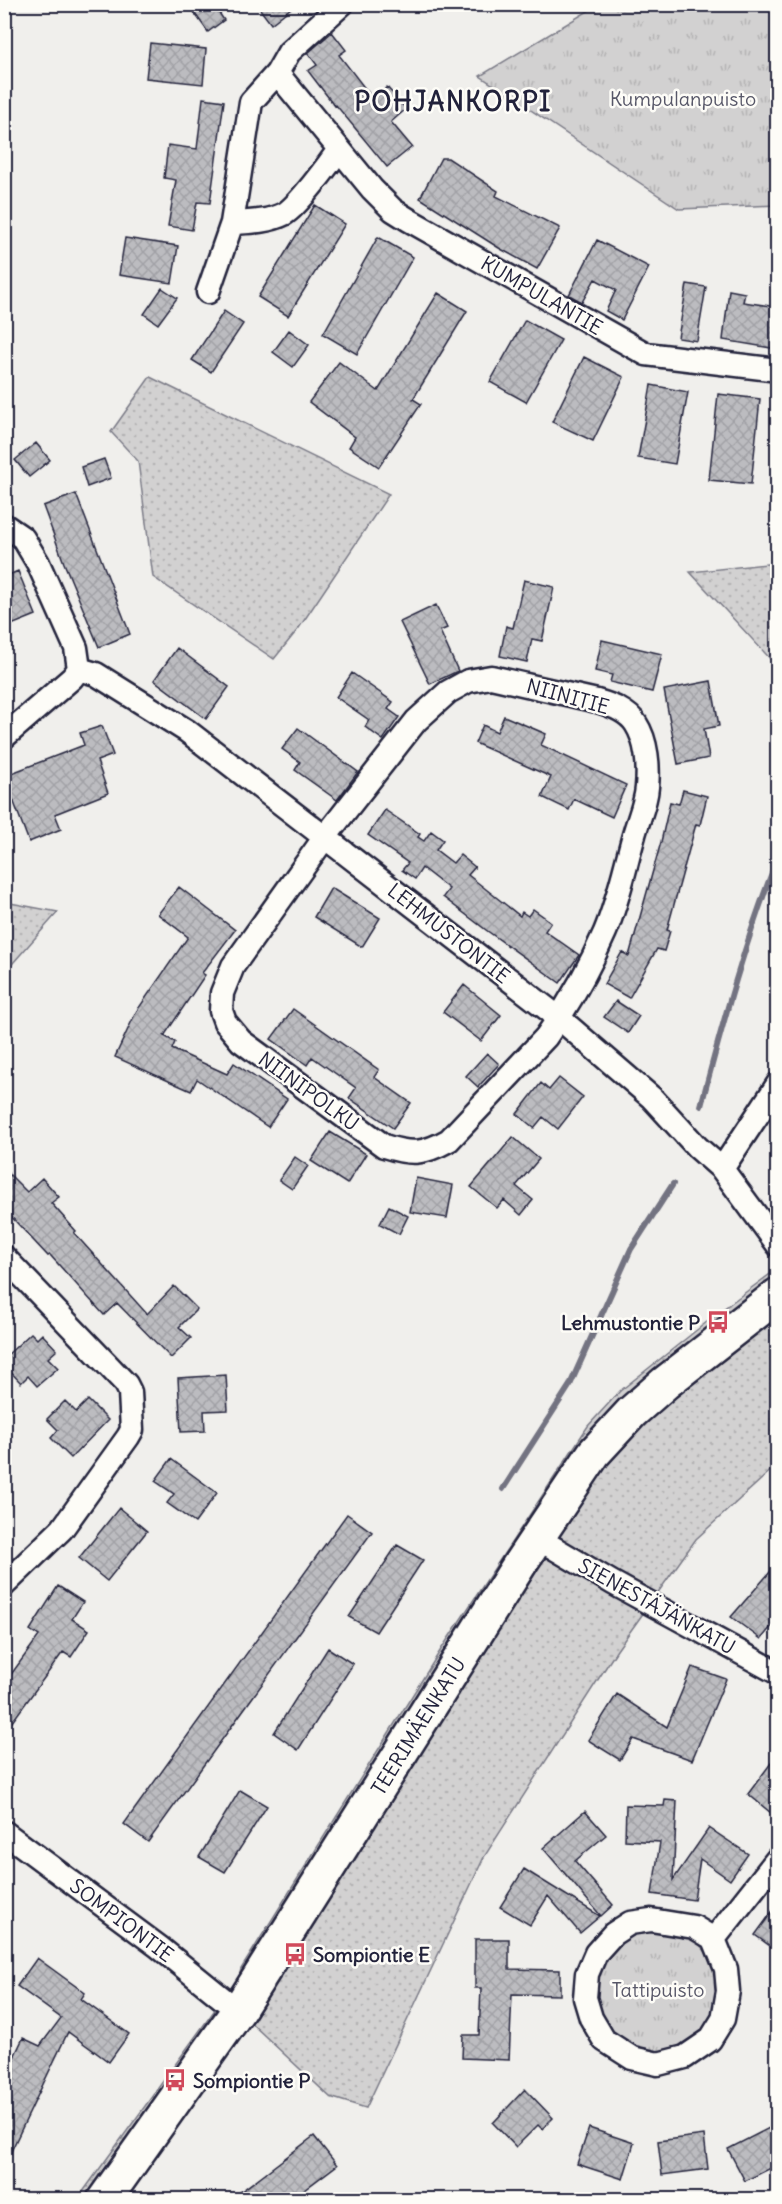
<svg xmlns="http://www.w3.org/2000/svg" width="782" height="2204" font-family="Delius,sans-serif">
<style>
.grass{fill:url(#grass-dots);stroke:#7a7a86;stroke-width:1.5}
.park{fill:url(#park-tufts);stroke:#7a7a86;stroke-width:1.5}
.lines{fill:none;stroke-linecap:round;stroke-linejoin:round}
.stream{stroke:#737381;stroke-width:6}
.building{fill:url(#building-cross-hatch);stroke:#22223b;stroke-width:1.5}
.street-casing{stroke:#22223b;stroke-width:27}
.secondary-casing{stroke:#22223b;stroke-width:38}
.street{stroke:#fdfcf7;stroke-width:22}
.secondary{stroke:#fdfcf7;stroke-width:33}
.labels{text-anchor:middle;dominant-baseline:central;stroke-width:5;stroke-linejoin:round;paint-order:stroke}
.park-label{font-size:20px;fill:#575768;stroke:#fdfcf7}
.street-label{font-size:20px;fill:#22223b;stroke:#fdfcf7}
.poi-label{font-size:20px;font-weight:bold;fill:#22223b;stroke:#fdfcf7;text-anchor:start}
.district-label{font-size:26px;font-weight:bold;letter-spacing:1.5px;fill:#22223b;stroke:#fdfcf7}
</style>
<defs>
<pattern id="grass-dots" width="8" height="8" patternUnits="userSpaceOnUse" patternTransform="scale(1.5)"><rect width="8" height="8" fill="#d2d1d1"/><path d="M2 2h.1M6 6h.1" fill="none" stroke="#b4b3b4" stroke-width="1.8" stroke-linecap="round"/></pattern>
<pattern id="park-tufts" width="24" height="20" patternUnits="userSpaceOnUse" patternTransform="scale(1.5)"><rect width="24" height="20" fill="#d2d1d1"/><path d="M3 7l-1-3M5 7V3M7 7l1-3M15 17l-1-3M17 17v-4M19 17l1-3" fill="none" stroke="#b4b3b4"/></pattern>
<pattern id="building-cross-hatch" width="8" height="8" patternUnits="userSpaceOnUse" patternTransform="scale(1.5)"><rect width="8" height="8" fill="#bcbcc0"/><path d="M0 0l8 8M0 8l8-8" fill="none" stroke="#a1a1a6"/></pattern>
</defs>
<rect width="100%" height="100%" fill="#f0efec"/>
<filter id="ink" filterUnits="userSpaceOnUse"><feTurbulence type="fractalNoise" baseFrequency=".0167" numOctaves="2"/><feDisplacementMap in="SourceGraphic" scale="12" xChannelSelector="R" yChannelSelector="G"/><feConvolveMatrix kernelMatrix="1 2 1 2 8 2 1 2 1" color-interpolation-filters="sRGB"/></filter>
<g filter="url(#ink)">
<path class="grass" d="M 150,377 L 389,494 L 299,628 L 274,659 L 153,577 L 138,461 L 111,432 Z
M 777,563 L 778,563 L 777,666 L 690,572 Z
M 5,902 L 58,912 L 5,972 L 4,902 Z
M 777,1269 L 776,1281 L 666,1368 L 238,1981 L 241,1969 L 442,1648 L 588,1426 L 620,1391 L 727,1306 Z
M 777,1312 L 777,1465 L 696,1539 L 617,1650 L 484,1857 L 366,2108 L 330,2097 L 251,2023 L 577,1497 L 632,1429 Z
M 219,2004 L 221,2014 L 91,2199 L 77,2200 Z"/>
<path class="park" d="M 598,5 L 764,5 L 777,14 L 777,205 L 679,209 L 480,76 Z
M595 1990a62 62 0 1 1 124 0a62 62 0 1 1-124 0Z"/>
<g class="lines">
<path class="stream" d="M 701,1106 C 723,1022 746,938 778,857
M 503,1489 L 570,1385 L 631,1249 L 673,1184"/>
</g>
<path class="building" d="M 188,4 L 213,4 L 224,20 L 208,32 Z
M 256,4 L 296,4 L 271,24 Z
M 332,32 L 346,50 L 339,55 L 373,99 L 387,87 L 406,109 L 391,122 L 412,147 L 387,167 L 336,105 L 335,106 L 308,71 L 317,65 L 308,53 Z
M 150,43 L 206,49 L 203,84 L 146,78 Z
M 203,98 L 224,101 L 210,203 L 197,202 L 192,230 L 168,226 L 176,180 L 164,178 L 168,145 L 197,149 Z
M 441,158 L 448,158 L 498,191 L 496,196 L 560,228 L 537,269 L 499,248 L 420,198 Z
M 315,205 L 345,224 L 288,316 L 258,297 Z
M 378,237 L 413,257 L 357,354 L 323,334 Z
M 125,238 L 178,246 L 172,283 L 119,275 Z
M 597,240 L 649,267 L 622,320 L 606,311 L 616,290 L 595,279 L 582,302 L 569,295 Z
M 687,284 L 706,287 L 697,341 L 678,338 Z
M 162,288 L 177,298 L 158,324 L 144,314 Z
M 729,290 L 745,293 L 743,302 L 777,307 L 777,349 L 723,340 Z
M 438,293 L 467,311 L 413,399 L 421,404 L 379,467 L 349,447 L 355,437 L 309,402 L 339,362 L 378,391 Z
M 224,311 L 243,324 L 211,372 L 192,360 Z
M 525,320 L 561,340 L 526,402 L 490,382 Z
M 289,330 L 309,345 L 293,367 L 273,352 Z
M 584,357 L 624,377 L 593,441 L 552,422 Z
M 651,385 L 688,392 L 675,464 L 638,458 Z
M 718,394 L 760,399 L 751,484 L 709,480 Z
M 36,443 L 50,460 L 29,477 L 15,460 Z
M 104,459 L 111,478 L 87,487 L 81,467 Z
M 76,494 L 130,634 L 99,647 L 64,563 L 43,506 Z
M 18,571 L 36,615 L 4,628 L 4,577 Z
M 524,580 L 554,587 L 542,641 L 532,639 L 527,662 L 500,656 L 506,626 L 513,628 Z
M 436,605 L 447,628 L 440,631 L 458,671 L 430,684 L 400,622 Z
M 602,640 L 662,654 L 652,692 L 610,682 L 612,675 L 595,671 Z
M 177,648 L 229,687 L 206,719 L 154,680 Z
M 352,673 L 393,702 L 388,709 L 399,717 L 383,740 L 365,727 L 369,720 L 336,697 Z
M 711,681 L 719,726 L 704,729 L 709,758 L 678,764 L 664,690 Z
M 504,716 L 546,734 L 541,745 L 626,785 L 612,817 L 574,799 L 569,810 L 542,797 L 551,777 L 475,743 L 483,725 L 497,732 Z
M 102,726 L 113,755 L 97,761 L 108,793 L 55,814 L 61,829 L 29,842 L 4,776 L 84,745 L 80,733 Z
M 298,728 L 358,772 L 337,800 L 295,770 L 300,762 L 282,749 Z
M 683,790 L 707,796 L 700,825 L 696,824 L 667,930 L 670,931 L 664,951 L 657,949 L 629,998 L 604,984 L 622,952 L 629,956 L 661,842 L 670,802 L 679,804 Z
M 385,810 L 420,834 L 418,837 L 424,841 L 431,831 L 443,840 L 436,850 L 453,863 L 460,855 L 475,867 L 468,875 L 520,916 L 522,912 L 528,916 L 533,909 L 551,922 L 545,931 L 579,955 L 560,983 L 486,930 L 443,897 L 449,889 L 422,868 L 415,879 L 402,870 L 408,863 L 368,835 Z
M 179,887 L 235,930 L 202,973 L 205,975 L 164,1036 L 175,1042 L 172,1049 L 227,1074 L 234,1063 L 287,1099 L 268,1127 L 197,1079 L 191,1091 L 115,1057 L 136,1012 L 188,937 L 158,914 Z
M 331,888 L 380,918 L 362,947 L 314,917 Z
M 464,985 L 501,1015 L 481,1041 L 443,1012 Z
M 616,1001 L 639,1016 L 628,1033 L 604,1017 Z
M 293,1009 L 379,1070 L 374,1077 L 411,1103 L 393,1128 L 349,1098 L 356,1088 L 312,1057 L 307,1065 L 271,1039 Z
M 487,1053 L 499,1064 L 478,1087 L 466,1076 Z
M 559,1078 L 583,1097 L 558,1129 L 543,1117 L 534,1128 L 517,1114 L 541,1083 L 549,1090 Z
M 330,1132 L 366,1154 L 347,1184 L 311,1161 Z
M 513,1137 L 539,1159 L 516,1186 L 533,1200 L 521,1215 L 504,1200 L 497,1208 L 471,1187 Z
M 295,1157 L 308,1166 L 292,1189 L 279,1180 Z
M 4,1169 L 27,1192 L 42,1178 L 59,1197 L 51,1203 L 76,1231 L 74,1233 L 147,1314 L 174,1286 L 197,1309 L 179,1327 L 191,1338 L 171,1358 L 117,1303 L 104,1315 L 50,1255 L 48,1256 L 4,1209 Z
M 416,1178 L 453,1185 L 447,1218 L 410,1212 Z
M 389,1206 L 408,1216 L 399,1234 L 380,1224 Z
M 31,1333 L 37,1339 L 42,1334 L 57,1350 L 48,1358 L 58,1368 L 37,1386 L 28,1376 L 21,1383 L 4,1365 L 4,1358 Z
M 226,1375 L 228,1410 L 204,1411 L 205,1431 L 181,1432 L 178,1378 Z
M 88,1400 L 108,1420 L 71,1458 L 51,1438 L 58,1430 L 47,1419 L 65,1401 L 76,1412 Z
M 171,1459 L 217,1493 L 195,1523 L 167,1503 L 174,1494 L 155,1481 Z
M 119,1508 L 147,1531 L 107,1581 L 79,1558 Z
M 347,1514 L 372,1532 L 148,1842 L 124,1824 Z
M 397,1545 L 423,1560 L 376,1632 L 349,1617 Z
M 777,1564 L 777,1620 L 761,1639 L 731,1617 Z
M 58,1586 L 83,1602 L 72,1619 L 89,1630 L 71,1657 L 63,1652 L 4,1733 L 4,1684 L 39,1636 L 30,1630 Z
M 328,1648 L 353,1664 L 298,1750 L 274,1733 Z
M 692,1667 L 726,1679 L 692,1760 L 633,1739 L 620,1760 L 588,1740 L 617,1694 L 667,1727 Z
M 777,1755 L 777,1818 L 748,1794 Z
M 240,1790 L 267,1806 L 225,1872 L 199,1857 Z
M 665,1800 L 677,1801 L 673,1880 L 709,1828 L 748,1854 L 730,1880 L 700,1859 L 694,1900 L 652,1894 L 660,1842 L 625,1840 L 626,1805 L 664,1806 Z
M 585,1811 L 606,1835 L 575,1861 L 613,1905 L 601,1916 L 543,1848 Z
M 524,1869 L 535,1876 L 600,1916 L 580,1933 L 548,1896 L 530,1925 L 500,1907 Z
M 777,1905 L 777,1951 L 755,1935 Z
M 475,1939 L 509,1939 L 509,1969 L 560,1970 L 560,1995 L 512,1994 L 509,2060 L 462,2058 L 463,2035 L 479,2035 L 481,1988 L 475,1988 Z
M 37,1958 L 85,1993 L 81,1999 L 129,2034 L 109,2062 L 68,2032 L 4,2166 L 4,2078 L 23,2038 L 40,2046 L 61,2018 L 17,1986 Z
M 525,2089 L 553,2118 L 542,2129 L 538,2125 L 516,2147 L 493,2123 Z
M 777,2124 L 777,2165 L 745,2181 L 728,2149 Z
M 589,2128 L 634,2143 L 623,2179 L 577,2164 Z
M 704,2135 L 708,2169 L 662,2175 L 658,2141 Z
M 314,2136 L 337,2165 L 292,2199 L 231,2199 Z"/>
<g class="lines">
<g class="street-casing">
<path id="street" d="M 277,73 L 372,189 L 393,210 L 409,220 L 646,354 L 778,370
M 232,223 C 249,222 268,222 284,214 C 297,207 330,163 339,149
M 208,292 L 232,223 L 251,102 L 277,73 L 289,52 L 342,4
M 4,525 L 23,538 L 38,563 L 76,648 L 79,669 L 72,678 L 4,737
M 79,669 L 96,674 L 187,731 L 559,1018 L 652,1098 L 697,1147 L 722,1169 L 778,1245
M 491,677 L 597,701 C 611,705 628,711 636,724 C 647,741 649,767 647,787 C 646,803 638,820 634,835 C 625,867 618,902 605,932 C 589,969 569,1004 546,1037 L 449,1140 C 424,1154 412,1155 384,1146 L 241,1041 L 225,1022 L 221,1011 L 222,993 L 233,966 L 325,837 L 416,721 L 448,692 L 468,681 Z
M 722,1169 L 778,1084
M 4,1257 L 126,1384 L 130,1392 L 132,1430 L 128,1437 L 62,1529 L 4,1585
M 537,1538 L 613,1583 L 778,1673
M 4,1832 L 159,1947 L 238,2011
M 651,1920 L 694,1927 L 714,1939 L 726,1969 L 728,1991 L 723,2019 L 710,2040 L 685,2057 L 658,2064 L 632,2058 L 604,2040 L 591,2018 L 585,1998 L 587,1974 L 596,1953 L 613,1934 L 630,1923 Z
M 714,1939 L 778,1858"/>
</g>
<g class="secondary-casing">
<path id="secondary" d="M 104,2200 L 238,2011 L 521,1562 L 594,1453 L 632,1412 L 665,1383 L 778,1295"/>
</g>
<use href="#street" class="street"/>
<use href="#secondary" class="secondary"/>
</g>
</g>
<defs>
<g id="bus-bare" transform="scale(1.8)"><path d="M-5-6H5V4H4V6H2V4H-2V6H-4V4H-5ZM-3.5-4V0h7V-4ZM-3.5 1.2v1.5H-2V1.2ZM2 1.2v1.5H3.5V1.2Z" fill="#d1495b" stroke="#fdfcf7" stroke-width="2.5" paint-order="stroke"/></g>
</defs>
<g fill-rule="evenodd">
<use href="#bus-bare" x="718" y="1322"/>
<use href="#bus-bare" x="295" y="1954"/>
<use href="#bus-bare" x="175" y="2080"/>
</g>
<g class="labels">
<g class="park-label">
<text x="683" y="98">Kumpulanpuisto</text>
<text x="658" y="1989">Tattipuisto</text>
</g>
<g class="street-label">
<text transform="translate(542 295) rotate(30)">KUMPULANTIE</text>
<text transform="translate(568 696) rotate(15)">NIINITIE</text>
<text transform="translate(449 933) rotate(38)">LEHMUSTONTIE</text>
<text transform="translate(309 1091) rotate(36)">NIINIPOLKU</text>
<text transform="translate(657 1606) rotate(29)">SIENESTÄJÄNKATU</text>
<text transform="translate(418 1726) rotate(-58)">TEERIMÄENKATU</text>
<text transform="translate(122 1920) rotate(37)">SOMPIONTIE</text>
</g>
<g class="poi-label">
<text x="700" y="1322" text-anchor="end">Lehmustontie P</text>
<text x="313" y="1954">Sompiontie E</text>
<text x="193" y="2080">Sompiontie P</text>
</g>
<g class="district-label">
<text x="453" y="101">POHJANKORPI</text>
</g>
</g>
<rect width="782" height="2204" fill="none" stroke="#fdfcf7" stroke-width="24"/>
<rect x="12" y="12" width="758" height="2180" fill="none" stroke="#22223b" stroke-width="2" filter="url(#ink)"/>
</svg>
